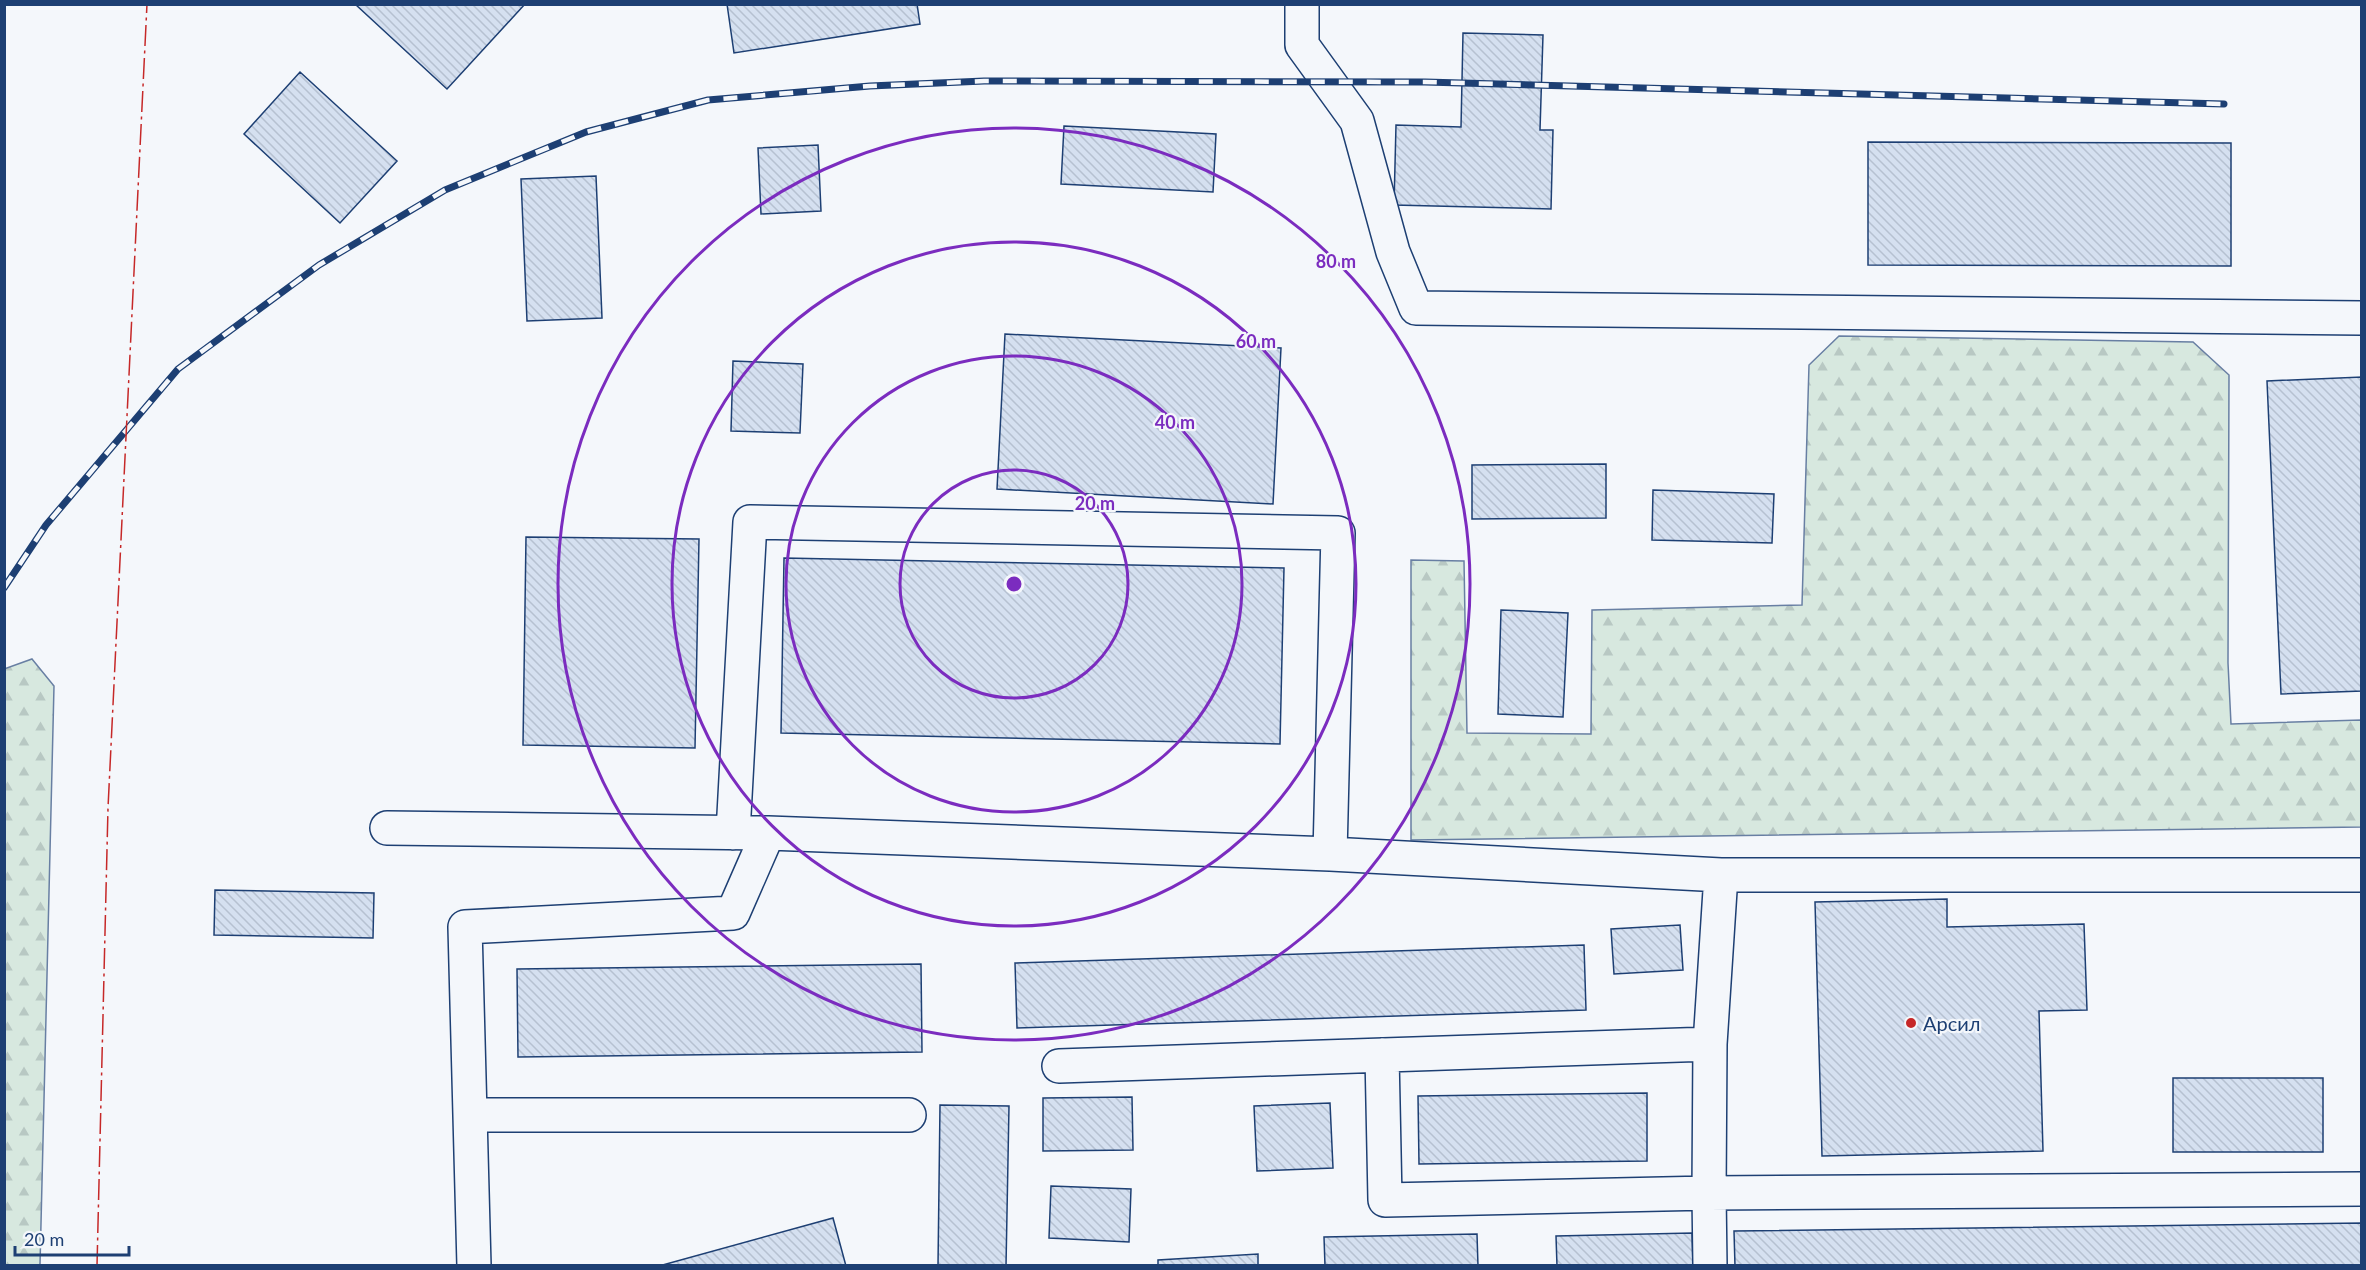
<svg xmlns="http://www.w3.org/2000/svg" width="2366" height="1270" font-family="Lato,sans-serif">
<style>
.forest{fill:url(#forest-firs);stroke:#687fa3;stroke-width:1.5}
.building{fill:url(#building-back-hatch);stroke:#1d3f73;stroke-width:1.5}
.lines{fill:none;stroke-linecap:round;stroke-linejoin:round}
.minor-casing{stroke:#1d3f73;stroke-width:36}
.minor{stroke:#f4f7fb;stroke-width:33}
.rail-casing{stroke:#1d3f73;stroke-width:7}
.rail{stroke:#f4f7fb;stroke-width:4.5;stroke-dasharray:14;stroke-linecap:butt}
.power{stroke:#c62828;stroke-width:1.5;stroke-dasharray:21 4.5 3 4.5;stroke-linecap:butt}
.ring{fill:none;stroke:#7b2cbf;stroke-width:3}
.poi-dot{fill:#c62828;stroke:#f4f7fb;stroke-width:2}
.labels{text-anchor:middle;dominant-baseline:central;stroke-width:4.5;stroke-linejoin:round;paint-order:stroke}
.poi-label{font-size:20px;fill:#1d3f73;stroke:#f4f7fb;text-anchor:start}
.centre{fill:#7b2cbf;stroke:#f4f7fb;stroke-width:3}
.ring-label{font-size:18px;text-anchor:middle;font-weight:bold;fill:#7b2cbf;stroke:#f4f7fb;stroke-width:4.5;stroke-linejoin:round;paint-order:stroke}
</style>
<defs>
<pattern id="forest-firs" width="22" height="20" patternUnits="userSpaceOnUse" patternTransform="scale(1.5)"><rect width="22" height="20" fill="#d7e8df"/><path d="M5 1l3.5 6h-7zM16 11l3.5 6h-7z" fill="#b8c8c3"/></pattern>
<pattern id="building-back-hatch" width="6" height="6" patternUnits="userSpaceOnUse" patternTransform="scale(1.5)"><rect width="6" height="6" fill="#d5e0f0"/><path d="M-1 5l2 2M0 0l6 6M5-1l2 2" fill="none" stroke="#b6c1d1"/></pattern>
</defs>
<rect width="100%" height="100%" fill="#f4f7fb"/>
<path class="forest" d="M 1839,336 L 2193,342 L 2229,375 L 2228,663 L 2231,724 L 2361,720 L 2361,827 L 1411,840 L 1411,560 L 1464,561 L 1467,733 L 1591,734 L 1592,610 L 1802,605 L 1809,365 Z
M 32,659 L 54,686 L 40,1265 L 5,1266 L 4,669 Z"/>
<path class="building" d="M 355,4 L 525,4 L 447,89 Z
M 727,4 L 917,4 L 920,24 L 734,53 Z
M 1463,33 L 1543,35 L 1540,130 L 1553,130 L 1551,209 L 1394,205 L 1396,125 L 1461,127 Z
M 300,72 L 397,161 L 340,223 L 244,134 Z
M 1064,126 L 1216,134 L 1213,192 L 1061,184 Z
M 1868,142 L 2231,143 L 2231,266 L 1868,265 Z
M 818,145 L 821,211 L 761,214 L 758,148 Z
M 596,176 L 602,318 L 527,321 L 521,179 Z
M 1005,334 L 1281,348 L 1273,504 L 997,489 Z
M 733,361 L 803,364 L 800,433 L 731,431 Z
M 2362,377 L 2362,691 L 2281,694 L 2267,381 Z
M 1606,464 L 1606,518 L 1472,519 L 1472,465 Z
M 1653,490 L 1774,494 L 1772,543 L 1652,540 Z
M 526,537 L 699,539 L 695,748 L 523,745 Z
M 784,558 L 1284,568 L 1280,744 L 781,733 Z
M 1501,610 L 1568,613 L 1563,717 L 1498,714 Z
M 215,890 L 374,893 L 373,938 L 214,935 Z
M 1947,899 L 1947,927 L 2084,924 L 2087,1010 L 2039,1011 L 2043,1151 L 1822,1156 L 1815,902 Z
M 1680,925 L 1683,970 L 1614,974 L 1611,929 Z
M 1584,945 L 1586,1010 L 1017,1028 L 1015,963 Z
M 921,964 L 922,1052 L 518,1057 L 517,969 Z
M 2173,1078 L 2323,1078 L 2323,1152 L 2173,1152 Z
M 1647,1093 L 1647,1161 L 1419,1164 L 1418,1096 Z
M 1132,1097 L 1133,1150 L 1043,1151 L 1043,1098 Z
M 1330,1103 L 1333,1168 L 1257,1171 L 1254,1106 Z
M 940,1105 L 1009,1106 L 1006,1266 L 938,1266 Z
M 1051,1186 L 1131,1189 L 1129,1242 L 1049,1238 Z
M 833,1218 L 846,1266 L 659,1266 Z
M 2362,1223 L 2362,1266 L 1735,1266 L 1734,1231 Z
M 1692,1233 L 1693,1266 L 1557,1266 L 1556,1236 Z
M 1477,1234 L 1478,1266 L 1325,1266 L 1324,1237 Z
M 1258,1254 L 1258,1266 L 1158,1266 L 1158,1260 Z"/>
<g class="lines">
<g class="minor-casing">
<path id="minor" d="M 1302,4 L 1302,45 L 1357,121 L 1393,252 L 1416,308 L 2362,318
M 387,828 L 768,833 L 1330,854 L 1721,875 L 2362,875
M 733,833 L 750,522 L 1338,533 L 1330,854
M 1721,875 L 1710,1044 L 1709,1193 L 2362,1189
M 1382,1055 L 1385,1200 L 1709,1193 L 1710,1266
M 1059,1066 L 1710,1044
M 470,1115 L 909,1115
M 474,1266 L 465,927 L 733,913 L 768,833"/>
</g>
<use href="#minor" class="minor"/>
<g class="rail-casing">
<path id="rail" d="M 4,588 L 46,525 L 178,369 L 319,265 L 445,190 L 586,132 L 708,100 L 870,86 L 984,81 L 1425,82 L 2224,104"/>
</g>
<use href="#rail" class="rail"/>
<path class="power" d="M 97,1266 L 108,808 L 147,4"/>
</g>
<g class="ring">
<circle cx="1014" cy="584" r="114"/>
<circle cx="1014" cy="584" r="228"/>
<circle cx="1014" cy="584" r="342"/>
<circle cx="1014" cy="584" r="456"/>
</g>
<circle class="poi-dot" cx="1911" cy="1023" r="6"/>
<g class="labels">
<g class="poi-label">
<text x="1923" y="1023">Арсил</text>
</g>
</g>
<circle cx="1014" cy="584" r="9" class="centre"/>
<g class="ring-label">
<text x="1336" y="268">80 m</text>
<text x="1256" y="348">60 m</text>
<text x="1175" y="429">40 m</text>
<text x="1095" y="510">20 m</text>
</g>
<rect width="2366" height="1270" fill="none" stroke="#1d3f73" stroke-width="12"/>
<path d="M15 1246v9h114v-9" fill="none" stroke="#1d3f73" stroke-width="3"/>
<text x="24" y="1246" font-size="18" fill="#1d3f73" stroke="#f4f7fb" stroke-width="4.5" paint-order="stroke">20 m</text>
</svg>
